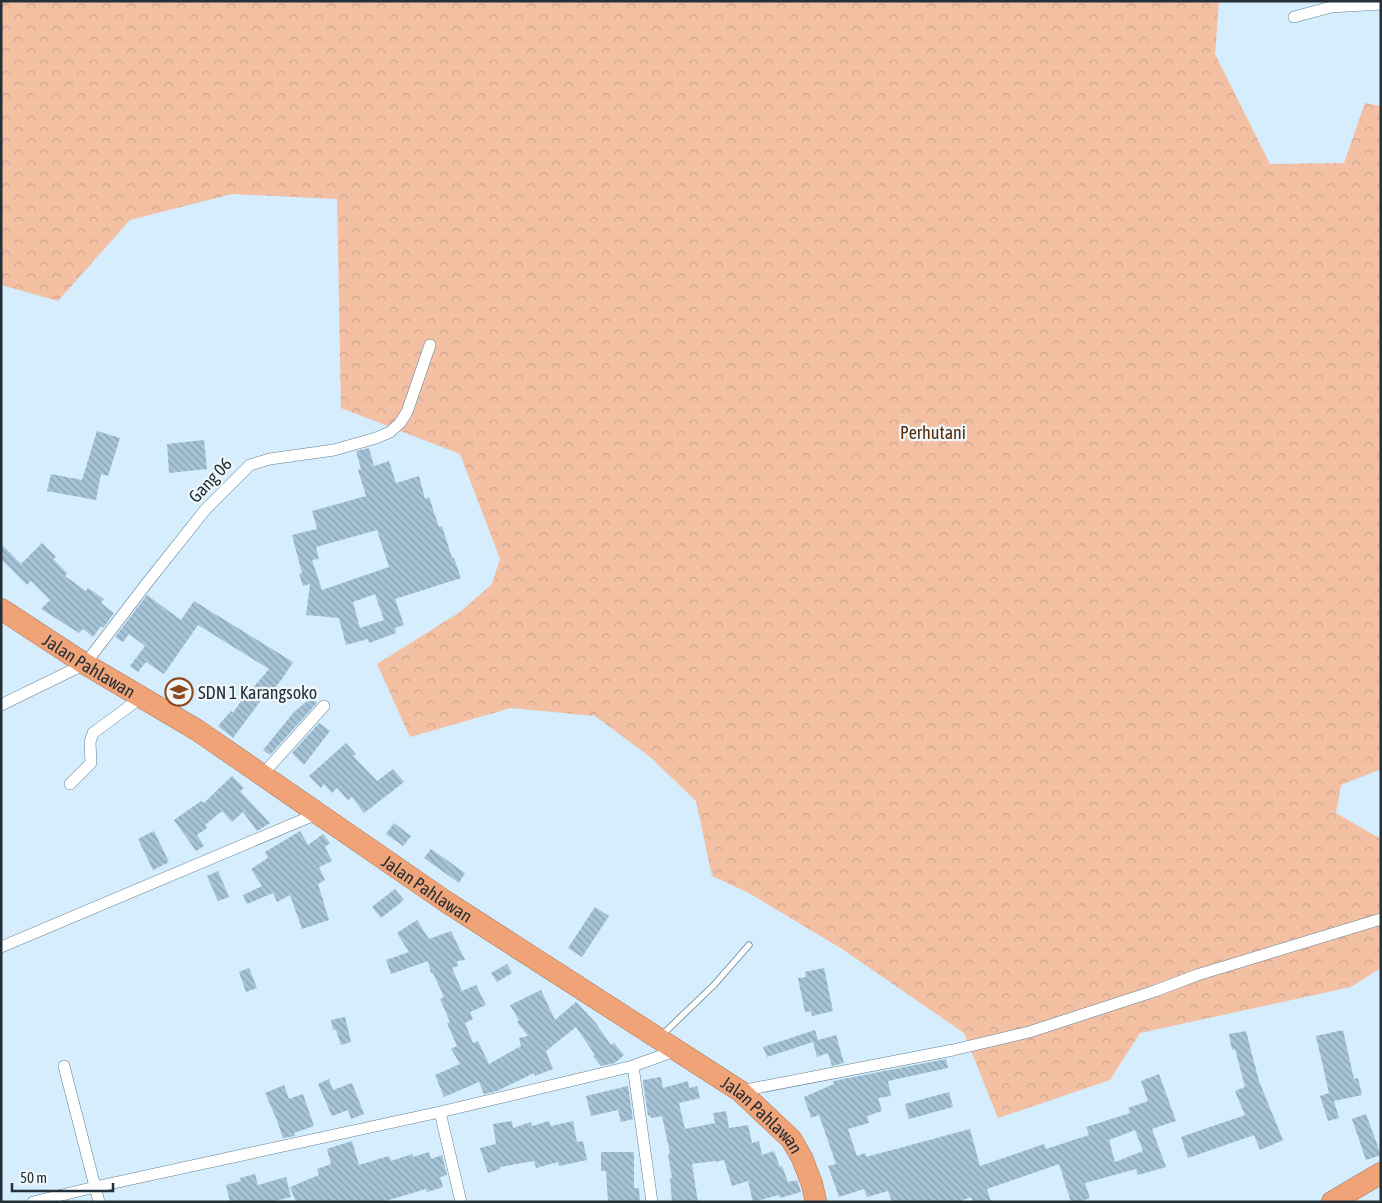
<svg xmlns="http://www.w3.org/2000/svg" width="1382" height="1203" font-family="'Asap Condensed',sans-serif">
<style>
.forest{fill:url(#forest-crowns)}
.building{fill:url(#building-back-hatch);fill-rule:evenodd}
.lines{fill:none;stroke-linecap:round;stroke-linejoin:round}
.lane-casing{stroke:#648092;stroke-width:7}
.street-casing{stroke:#648092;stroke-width:12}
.highway-casing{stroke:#a97b62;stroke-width:22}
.lane{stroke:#fff;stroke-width:5.5}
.street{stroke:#fff;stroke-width:11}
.highway{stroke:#f1a378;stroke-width:21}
.labels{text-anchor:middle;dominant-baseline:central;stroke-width:4.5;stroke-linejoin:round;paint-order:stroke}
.park-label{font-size:18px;fill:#592a0a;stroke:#f1f8fb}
.street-label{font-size:18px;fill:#243038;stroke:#f1f8fb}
.poi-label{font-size:18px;fill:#243038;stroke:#f1f8fb;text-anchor:start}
</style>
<defs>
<pattern id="forest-crowns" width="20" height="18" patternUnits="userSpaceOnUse" patternTransform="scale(1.25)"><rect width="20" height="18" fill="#f3c0a4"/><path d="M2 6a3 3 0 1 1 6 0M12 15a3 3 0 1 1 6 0" fill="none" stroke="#d0a58e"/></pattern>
<pattern id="building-back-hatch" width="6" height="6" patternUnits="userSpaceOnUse" patternTransform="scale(1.25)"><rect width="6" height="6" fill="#a6c4d7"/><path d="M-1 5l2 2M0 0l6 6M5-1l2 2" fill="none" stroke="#87a0af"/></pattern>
</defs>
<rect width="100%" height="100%" fill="#d5edfd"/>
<path class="forest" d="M 1,1 L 1219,1 L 1215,54 L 1270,164 L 1344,163 L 1365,103 L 1381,106 L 1381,769 L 1341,785 L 1336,813 L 1381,839 L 1381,968 L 1351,987 L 1140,1033 L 1110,1080 L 998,1118 L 964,1033 L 842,949 L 747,892 L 712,876 L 696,801 L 650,757 L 595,716 L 511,708 L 410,737 L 377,664 L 460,612 L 492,584 L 500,559 L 460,454 L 341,408 L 337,199 L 232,194 L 130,220 L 58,301 L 1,285 Z"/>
<path class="building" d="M 97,431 L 120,438 L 108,476 L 101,474 L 96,500 L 47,491 L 51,474 L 82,480 Z
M 204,440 L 207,469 L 169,473 L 167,444 Z
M 369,448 L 374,466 L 389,461 L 396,483 L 419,476 L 425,499 L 429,497 L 439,527 L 442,526 L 452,558 L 454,558 L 461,578 L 395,599 L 404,625 L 395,628 L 396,633 L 369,643 L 368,639 L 346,645 L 339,618 L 306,615 L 310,584 L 303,586 L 299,574 L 302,573 L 292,535 L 317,529 L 312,511 L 366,496 L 358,470 L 361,469 L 356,451 ZM 377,530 L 389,567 L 322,590 L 312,560 L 319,559 L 316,547 ZM 375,594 L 384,620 L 360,628 L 353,602 Z
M 42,543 L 56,557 L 53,559 L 67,573 L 65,576 L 86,591 L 88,588 L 104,599 L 101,603 L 114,613 L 103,628 L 101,626 L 93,637 L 83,629 L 79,633 L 41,609 L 50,600 L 31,581 L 27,585 L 1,559 L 1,544 L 21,564 Z
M 147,595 L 181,620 L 194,601 L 293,662 L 282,679 L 264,701 L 262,699 L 233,738 L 218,726 L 231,711 L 233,713 L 245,695 L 246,696 L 269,669 L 198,625 L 164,674 L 146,662 L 138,672 L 130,666 L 145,646 L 129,634 L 123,642 L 115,637 Z
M 312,697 L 317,703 L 270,755 L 263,750 L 294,712 Z
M 319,723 L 330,731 L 304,765 L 292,753 Z
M 346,743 L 356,754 L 353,756 L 377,781 L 393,769 L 404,782 L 364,813 L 352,797 L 348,800 L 337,788 L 332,793 L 324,784 L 321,788 L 309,776 Z
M 232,776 L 244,788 L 240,791 L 270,823 L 257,831 L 243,812 L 232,822 L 222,811 L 205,825 L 207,828 L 197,835 L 204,846 L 196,851 L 174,820 L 201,801 L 204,803 Z
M 394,823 L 411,836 L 403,846 L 386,834 Z
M 154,831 L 169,862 L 153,870 L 138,839 Z
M 300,831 L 308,845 L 323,834 L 330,843 L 325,847 L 332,861 L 319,867 L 325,880 L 318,884 L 329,920 L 302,929 L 290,895 L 277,902 L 273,893 L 247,904 L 243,895 L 262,886 L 251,869 L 268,858 L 265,852 Z
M 431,849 L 465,873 L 459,883 L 424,858 Z
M 218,871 L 229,897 L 218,901 L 207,876 Z
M 395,889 L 404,900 L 381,918 L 372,907 Z
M 595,907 L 609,916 L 582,957 L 568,948 Z
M 417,920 L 429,939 L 451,931 L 465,960 L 457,961 L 458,966 L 452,968 L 462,991 L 476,985 L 486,1005 L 470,1012 L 473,1019 L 465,1023 L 473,1043 L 478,1041 L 489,1064 L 521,1046 L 519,1038 L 528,1036 L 517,1022 L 519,1020 L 510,1005 L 541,990 L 555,1020 L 576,1002 L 595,1022 L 611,1045 L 614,1043 L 624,1055 L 615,1063 L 601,1066 L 593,1056 L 595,1055 L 576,1027 L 546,1051 L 553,1069 L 535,1076 L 534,1073 L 497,1091 L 484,1094 L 479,1082 L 444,1097 L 435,1075 L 460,1064 L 451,1049 L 457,1046 L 447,1023 L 450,1022 L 440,999 L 444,997 L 433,973 L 431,973 L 428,961 L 391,974 L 386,960 L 409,952 L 397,933 Z
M 507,964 L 512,973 L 497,982 L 491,973 Z
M 249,968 L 257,988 L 246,992 L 239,972 Z
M 824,968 L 833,1011 L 812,1016 L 811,1011 L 805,1012 L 798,978 L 806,977 L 805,972 Z
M 345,1017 L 351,1042 L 341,1045 L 336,1030 L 333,1030 L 331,1020 Z
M 815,1030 L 818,1040 L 836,1035 L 844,1063 L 832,1066 L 828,1053 L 817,1057 L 813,1042 L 767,1057 L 763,1047 Z
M 1343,1030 L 1354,1079 L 1358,1078 L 1362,1095 L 1334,1101 L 1339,1118 L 1328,1121 L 1320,1096 L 1329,1093 L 1316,1036 Z
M 1246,1031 L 1259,1081 L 1283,1140 L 1260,1150 L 1254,1135 L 1188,1158 L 1181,1137 L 1245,1115 L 1235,1091 L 1245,1087 L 1235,1049 L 1232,1050 L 1229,1034 Z
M 946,1059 L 948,1068 L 888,1081 L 891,1096 L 878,1098 L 882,1111 L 867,1116 L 869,1123 L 848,1129 L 857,1156 L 865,1153 L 866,1157 L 970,1129 L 980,1166 L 1044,1144 L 1046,1149 L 1089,1135 L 1086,1127 L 1130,1113 L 1128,1108 L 1148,1101 L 1141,1081 L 1159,1074 L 1176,1121 L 1152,1129 L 1166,1167 L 1138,1175 L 1136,1169 L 1085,1183 L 1090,1198 L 1079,1202 L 1071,1202 L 1059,1164 L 987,1189 L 991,1202 L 973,1202 L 971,1197 L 958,1202 L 892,1202 L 888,1191 L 867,1197 L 864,1189 L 839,1197 L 828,1166 L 836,1164 L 819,1115 L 811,1118 L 804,1097 L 834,1084 L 833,1081 ZM 1135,1130 L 1143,1151 L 1115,1162 L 1109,1140 Z
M 661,1077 L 663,1088 L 688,1081 L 689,1088 L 697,1086 L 700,1098 L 679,1103 L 685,1129 L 715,1123 L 713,1113 L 726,1111 L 729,1128 L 748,1125 L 752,1143 L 759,1141 L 762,1155 L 774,1151 L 780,1167 L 782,1166 L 788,1182 L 797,1180 L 801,1192 L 780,1198 L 779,1195 L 753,1202 L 748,1181 L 732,1186 L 724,1160 L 715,1162 L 715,1161 L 692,1164 L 698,1202 L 672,1202 L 670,1178 L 672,1178 L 668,1154 L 670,1153 L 662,1116 L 651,1118 L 650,1115 L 648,1116 L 643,1082 L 643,1080 Z
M 329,1079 L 333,1090 L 352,1083 L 364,1114 L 351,1119 L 348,1110 L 332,1116 L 318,1084 Z
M 284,1085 L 289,1099 L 303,1094 L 314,1126 L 294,1133 L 295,1136 L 283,1138 L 276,1118 L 265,1093 Z
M 628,1086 L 633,1119 L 621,1122 L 618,1110 L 591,1116 L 586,1096 Z
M 949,1092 L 953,1107 L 909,1119 L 905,1104 Z
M 1366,1114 L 1381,1155 L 1366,1160 L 1352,1119 Z
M 512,1121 L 513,1128 L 531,1122 L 532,1126 L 549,1121 L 551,1126 L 573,1121 L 577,1142 L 583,1141 L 587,1160 L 559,1166 L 558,1162 L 536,1168 L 534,1161 L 500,1167 L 500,1169 L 488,1173 L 480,1148 L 496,1144 L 493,1124 Z
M 352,1141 L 359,1165 L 389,1156 L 391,1161 L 412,1154 L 413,1157 L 429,1152 L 431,1159 L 442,1155 L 447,1175 L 440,1177 L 443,1187 L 427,1192 L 426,1189 L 382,1202 L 296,1202 L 290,1187 L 319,1175 L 317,1169 L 331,1164 L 327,1149 Z
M 601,1152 L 634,1152 L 634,1188 L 639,1188 L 640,1202 L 608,1202 L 606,1171 L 601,1171 Z
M 255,1174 L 258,1185 L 286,1177 L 291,1197 L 271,1202 L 230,1202 L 226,1185 L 241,1181 L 240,1178 Z"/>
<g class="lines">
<g class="lane-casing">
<path id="lane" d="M 662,1035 L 714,985 L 749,945"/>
</g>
<g class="street-casing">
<path id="street" d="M 1294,17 L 1331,7 L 1381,4
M 1,705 L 85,664 L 147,583 L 205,510 L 250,465 L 270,459 L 334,450 L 376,438 L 390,432 L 400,423 L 407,412 L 430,345
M 262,775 L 324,706
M 70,784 L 91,763 L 90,742 L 93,733 L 142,697
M 1,947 L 319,813
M 64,1066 L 99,1202
M 633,1066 L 652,1202
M 740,1091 L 953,1050 L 1029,1032 L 1155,991 L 1197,975 L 1381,919
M 440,1112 L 461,1202
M 33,1202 L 95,1187 L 440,1112 L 633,1066 L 677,1050"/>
</g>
<g class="highway-casing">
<g id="highway">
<path id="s1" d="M 1,609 L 85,664 L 197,730 L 445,901 L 740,1091 L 791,1139 L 802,1158 L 812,1184 L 816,1202"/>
<path d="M 1332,1202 L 1381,1173"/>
</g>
</g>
<use href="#lane" class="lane"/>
<use href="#street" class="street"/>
<use href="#highway" class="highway"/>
</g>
<defs>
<g id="school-ring" transform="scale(1.4375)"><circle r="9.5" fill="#f1f8fb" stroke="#8d491d" stroke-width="1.5"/><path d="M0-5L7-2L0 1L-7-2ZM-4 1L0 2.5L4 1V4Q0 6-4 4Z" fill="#8d491d"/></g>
</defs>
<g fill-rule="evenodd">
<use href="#school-ring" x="179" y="692"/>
</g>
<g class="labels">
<g class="park-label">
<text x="933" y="432">Perhutani</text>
</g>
<g class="street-label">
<text transform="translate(210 480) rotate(-47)">Gang 06</text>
<text stroke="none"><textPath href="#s1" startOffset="105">Jalan Pahlawan</textPath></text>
<text stroke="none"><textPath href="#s1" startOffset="510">Jalan Pahlawan</textPath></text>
<text stroke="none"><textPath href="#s1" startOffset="915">Jalan Pahlawan</textPath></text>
</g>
<g class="poi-label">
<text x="198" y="692">SDN 1 Karangsoko</text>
</g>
</g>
<rect width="1382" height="1203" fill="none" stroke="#243038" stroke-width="5"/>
<path d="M12 1183v8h101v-8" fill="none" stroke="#243038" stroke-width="2.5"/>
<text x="20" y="1183" font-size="15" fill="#243038" stroke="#f1f8fb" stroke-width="4" paint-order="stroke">50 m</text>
</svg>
